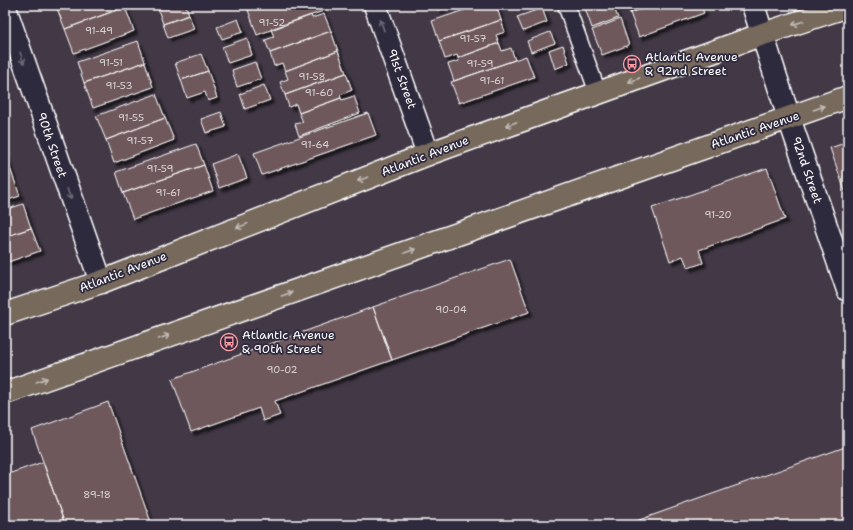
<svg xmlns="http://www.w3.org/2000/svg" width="853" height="530" font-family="'Shantell Sans',sans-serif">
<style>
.building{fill:#6e585c;stroke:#fff;filter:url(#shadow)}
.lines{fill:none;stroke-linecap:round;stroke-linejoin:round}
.service-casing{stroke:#fff;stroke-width:19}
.minor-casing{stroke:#fff;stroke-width:25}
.primary-casing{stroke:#fff;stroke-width:25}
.service{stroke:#2f2a3d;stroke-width:16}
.minor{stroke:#2f2a3d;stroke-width:22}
.primary{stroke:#77695c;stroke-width:22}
.oneway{stroke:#c2bcb6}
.oneway2{stroke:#6d6a77}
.labels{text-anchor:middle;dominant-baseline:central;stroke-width:3.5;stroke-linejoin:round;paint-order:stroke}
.number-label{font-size:10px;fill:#dbd5d6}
.poi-label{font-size:12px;fill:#fff;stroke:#2f2a3d;text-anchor:start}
.street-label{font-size:12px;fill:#fff;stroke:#2f2a3d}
</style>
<defs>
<filter id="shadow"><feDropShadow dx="3.5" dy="3.5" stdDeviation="1" flood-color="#0009"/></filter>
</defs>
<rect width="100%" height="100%" fill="#423846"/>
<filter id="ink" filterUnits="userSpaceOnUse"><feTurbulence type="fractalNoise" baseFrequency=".025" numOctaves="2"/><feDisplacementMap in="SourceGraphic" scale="8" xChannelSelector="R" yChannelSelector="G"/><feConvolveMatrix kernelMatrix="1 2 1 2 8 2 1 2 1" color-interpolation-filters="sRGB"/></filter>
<g filter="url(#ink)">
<path class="building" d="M 58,5 L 124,5 L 125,7 L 65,29 L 56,6 Z
M 170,5 L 186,5 L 189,15 L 163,24 L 158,9 Z
M 263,5 L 320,5 L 323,11 L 257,35 L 248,10 Z
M 436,5 L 453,5 L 438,10 Z
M 479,5 L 496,5 L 501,20 L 439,41 L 432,21 Z
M 594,5 L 613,5 L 618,18 L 592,28 L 585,8 Z
M 628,5 L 652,5 L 630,13 Z
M 652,5 L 701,5 L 704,13 L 639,37 L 630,13 Z
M 125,7 L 134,31 L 74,53 L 65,29 Z
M 542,8 L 547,22 L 523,31 L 517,17 Z
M 324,14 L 331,31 L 270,53 L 265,40 L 274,37 L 271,29 L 311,15 L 312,18 Z
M 189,15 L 194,29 L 168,38 L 163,24 Z
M 238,19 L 243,32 L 222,39 L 217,27 Z
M 620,19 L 629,45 L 602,55 L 592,30 Z
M 501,20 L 505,32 L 496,35 L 499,43 L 458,58 L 457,55 L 445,59 L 439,41 Z
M 331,31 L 338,51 L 285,71 L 282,63 L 274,66 L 270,53 Z
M 550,32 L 555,43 L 531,52 L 527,41 Z
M 247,38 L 252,55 L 228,63 L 222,47 Z
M 138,41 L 145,62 L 84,83 L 77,62 Z
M 499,43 L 502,51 L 511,48 L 515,60 L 454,81 L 448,64 L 459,61 L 458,58 Z
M 563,45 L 569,63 L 555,69 L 549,50 Z
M 338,51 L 346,73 L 285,95 L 280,82 L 288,79 L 285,71 Z
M 201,54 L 208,71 L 181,80 L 175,63 Z
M 526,56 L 534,77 L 459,103 L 451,82 Z
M 145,62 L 153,87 L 93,108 L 84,83 Z
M 255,62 L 261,79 L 237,87 L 232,70 Z
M 208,71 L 217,98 L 208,101 L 205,92 L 187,98 L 181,80 Z
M 346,73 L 352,90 L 340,95 L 341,98 L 299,113 L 296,104 L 289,107 L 285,95 Z
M 264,85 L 270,100 L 245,109 L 240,94 Z
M 156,94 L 165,118 L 106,140 L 96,116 Z
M 354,96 L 360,113 L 299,136 L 295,124 L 303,122 L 299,113 L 341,98 L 342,100 Z
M 221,112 L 226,127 L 206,133 L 201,119 Z
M 368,113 L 376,135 L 262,175 L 254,153 Z
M 165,118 L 174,140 L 114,163 L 106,140 Z
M 848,142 L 848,200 L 830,148 Z
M 196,144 L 204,165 L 123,193 L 116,172 Z
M 5,154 L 11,171 L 5,174 Z
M 238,154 L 247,178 L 219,188 L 211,164 Z
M 204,165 L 213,191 L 133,219 L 123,193 Z
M 767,168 L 785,219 L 699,250 L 703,263 L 688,268 L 683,256 L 670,261 L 652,208 Z
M 11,171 L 20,196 L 5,201 L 5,174 Z
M 23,204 L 31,228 L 5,237 L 5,210 Z
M 31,228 L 40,251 L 5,263 L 5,237 Z
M 510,259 L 529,312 L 392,360 L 373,307 Z
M 373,307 L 392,360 L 275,401 L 280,415 L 263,421 L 259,408 L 191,432 L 172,379 Z
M 108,402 L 152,525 L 65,525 L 32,430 Z
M 848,446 L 848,519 L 832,525 L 625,525 Z
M 43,462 L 65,525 L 5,525 L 5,475 Z"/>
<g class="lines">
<g class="service-casing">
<path id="service" d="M 566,5 L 598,93"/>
</g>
<g class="minor-casing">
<path id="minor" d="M 375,5 L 428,154
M 753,5 L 789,118 L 848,290
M 5,8 L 101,282"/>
</g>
<g class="primary-casing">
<path id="primary" d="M 5,314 L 101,282 L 428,154 L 763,34 L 848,6
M 5,393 L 848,97"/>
</g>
<use href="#service" class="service"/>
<use href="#minor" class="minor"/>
<use href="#primary" class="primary"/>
</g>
<defs><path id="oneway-shaft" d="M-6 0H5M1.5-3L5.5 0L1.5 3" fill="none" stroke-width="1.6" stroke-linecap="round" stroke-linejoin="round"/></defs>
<g class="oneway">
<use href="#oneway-shaft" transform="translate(798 23) rotate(161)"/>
<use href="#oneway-shaft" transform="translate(634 80) rotate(160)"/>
<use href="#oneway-shaft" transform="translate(819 108) rotate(-19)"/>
<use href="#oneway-shaft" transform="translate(511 124) rotate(160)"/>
<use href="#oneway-shaft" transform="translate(363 179) rotate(159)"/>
<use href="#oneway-shaft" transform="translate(242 226) rotate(159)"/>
<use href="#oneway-shaft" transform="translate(410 251) rotate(-19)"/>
<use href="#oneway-shaft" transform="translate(287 294) rotate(-19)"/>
<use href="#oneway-shaft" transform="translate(164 337) rotate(-19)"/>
<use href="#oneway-shaft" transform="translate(42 380) rotate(-19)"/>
</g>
<g class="oneway2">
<use href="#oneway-shaft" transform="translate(382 25) rotate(-110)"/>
<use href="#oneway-shaft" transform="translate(22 58) rotate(71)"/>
<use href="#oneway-shaft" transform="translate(69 194) rotate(71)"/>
</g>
</g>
<defs>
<g id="bus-ring" transform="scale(0.9)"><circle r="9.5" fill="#2f2a3d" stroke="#ff9aa2" stroke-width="1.5"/><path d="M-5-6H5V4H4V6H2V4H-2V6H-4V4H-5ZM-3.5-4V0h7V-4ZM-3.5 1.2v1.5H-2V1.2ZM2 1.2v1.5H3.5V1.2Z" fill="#ff9aa2"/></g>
</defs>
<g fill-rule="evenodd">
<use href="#bus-ring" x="632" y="64"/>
<use href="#bus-ring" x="229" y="342"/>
</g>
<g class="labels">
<g class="number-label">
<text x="272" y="22">91-52</text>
<text x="99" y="30">91-49</text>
<text x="473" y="38">91-57</text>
<text x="111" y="62">91-51</text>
<text x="480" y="63">91-59</text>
<text x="312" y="76">91-58</text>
<text x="492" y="80">91-61</text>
<text x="119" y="85">91-53</text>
<text x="319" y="92">91-60</text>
<text x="131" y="117">91-55</text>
<text x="140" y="140">91-57</text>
<text x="315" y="144">91-64</text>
<text x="160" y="168">91-59</text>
<text x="168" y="192">91-61</text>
<text x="718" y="214">91-20</text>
<text x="451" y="309">90-04</text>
<text x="282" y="369">90-02</text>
<text x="97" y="494">89-18</text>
</g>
<g class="poi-label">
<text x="645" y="57">Atlantic Avenue<tspan x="645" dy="14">&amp; 92nd Street</tspan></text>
<text x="242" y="335">Atlantic Avenue<tspan x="242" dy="14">&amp; 90th Street</tspan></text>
</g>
<g class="street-label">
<text transform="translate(402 79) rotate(70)">91st Street</text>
<text transform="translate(755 130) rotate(-19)">Atlantic Avenue</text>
<text transform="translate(52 145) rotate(71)">90th Street</text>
<text transform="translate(425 156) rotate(-21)">Atlantic Avenue</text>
<text transform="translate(807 170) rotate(71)">92nd Street</text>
<text transform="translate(123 272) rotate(-21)">Atlantic Avenue</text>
</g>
</g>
<rect width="853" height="530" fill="none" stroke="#2f2a3d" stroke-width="20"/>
<rect x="10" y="10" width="833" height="510" fill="none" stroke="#fff" stroke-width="1.5" filter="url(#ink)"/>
</svg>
